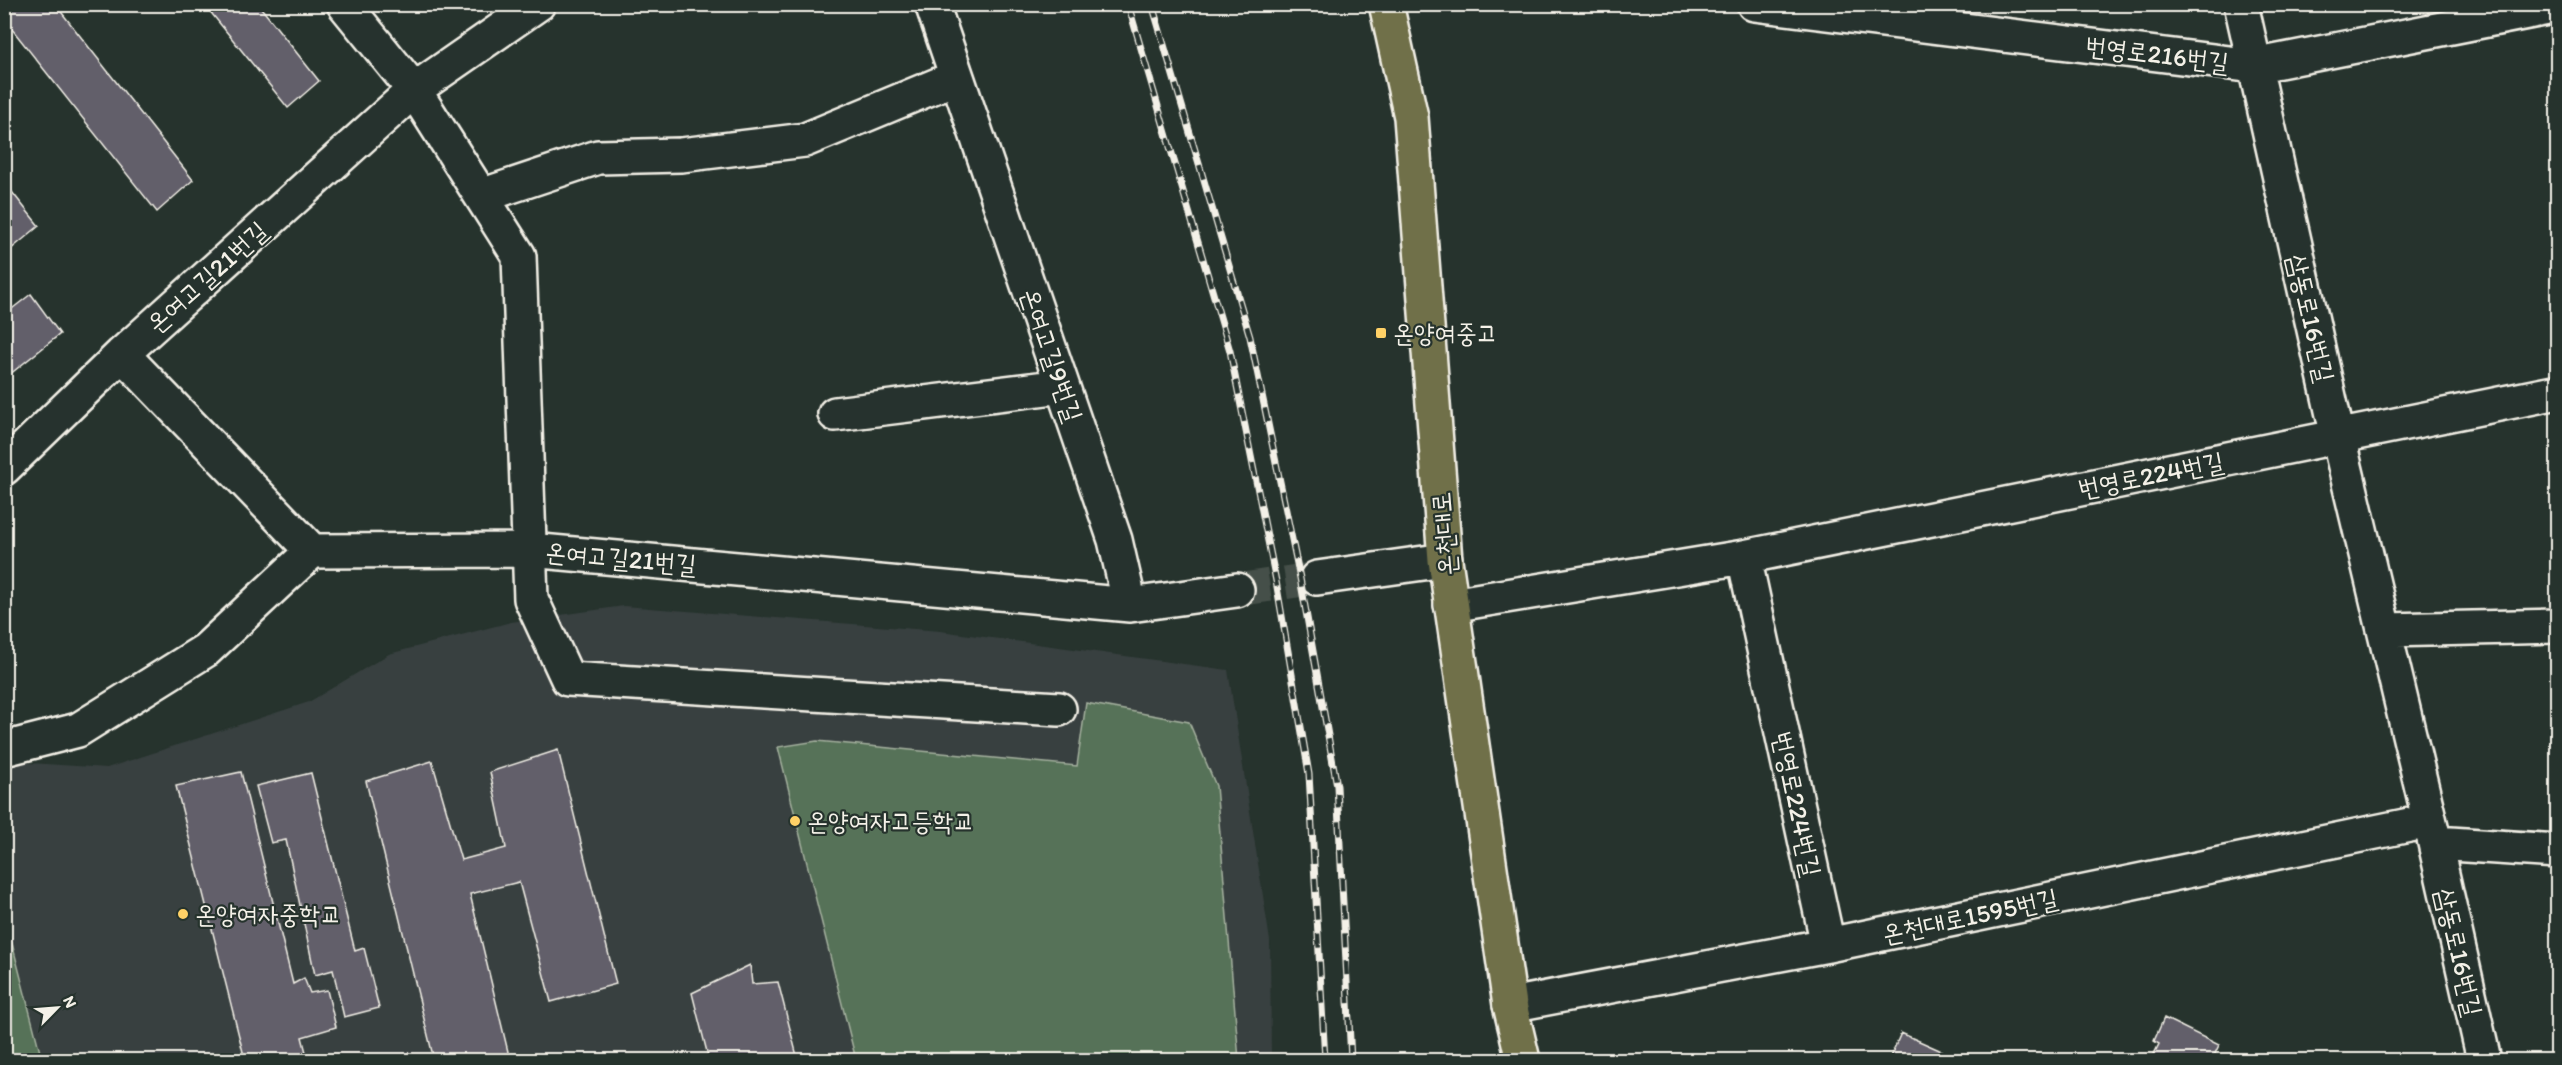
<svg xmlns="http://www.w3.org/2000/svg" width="2562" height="1065" font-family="Itim,'Poor Story',sans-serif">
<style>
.built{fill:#384040}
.green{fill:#577258;stroke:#a6b2a0;stroke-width:1.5}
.building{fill:#625f6b;stroke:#f4f1e8;stroke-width:1.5}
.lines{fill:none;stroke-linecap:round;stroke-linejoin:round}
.minor-tunnel{stroke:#455049;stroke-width:33;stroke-dasharray:33 16;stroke-linecap:butt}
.minor-casing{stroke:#f4f1e8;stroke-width:38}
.major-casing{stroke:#f4f1e8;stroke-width:38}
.minor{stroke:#26332d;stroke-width:33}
.major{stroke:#70704a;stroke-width:33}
.rail-casing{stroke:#f4f1e8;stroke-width:7}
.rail{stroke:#26332d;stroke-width:4.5;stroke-dasharray:14;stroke-linecap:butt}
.poi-dot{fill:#ffd166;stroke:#26332d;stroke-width:2}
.labels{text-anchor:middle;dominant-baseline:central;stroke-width:4.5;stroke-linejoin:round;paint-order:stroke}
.street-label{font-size:26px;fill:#f4f1e8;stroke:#26332d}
.poi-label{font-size:26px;fill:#f4f1e8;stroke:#26332d;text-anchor:start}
</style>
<rect width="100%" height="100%" fill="#26332d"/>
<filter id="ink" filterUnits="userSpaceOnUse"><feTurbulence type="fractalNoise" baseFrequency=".0167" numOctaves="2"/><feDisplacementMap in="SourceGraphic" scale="12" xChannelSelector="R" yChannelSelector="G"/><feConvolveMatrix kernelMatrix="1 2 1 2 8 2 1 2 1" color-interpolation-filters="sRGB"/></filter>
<g filter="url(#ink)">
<path class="built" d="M 624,606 L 940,631 L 1228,670 L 1270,941 L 1271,1060 L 5,1060 L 4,766 L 14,762 L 107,768 L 309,702 L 389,654 L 511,622 Z"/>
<path class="green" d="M 1086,703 L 1189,722 L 1216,786 L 1239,1060 L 856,1060 L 778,747 L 817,741 L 1077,766 Z
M 4,916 L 5,916 L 42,1060 L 5,1060 Z"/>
<path class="building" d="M 4,4 L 55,4 L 193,180 L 157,212 L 4,19 Z
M 204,4 L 258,4 L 319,81 L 288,108 Z
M 4,182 L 39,226 L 4,255 Z
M 31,294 L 60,334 L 4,379 L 4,315 Z
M 558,750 L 616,984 L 551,1002 L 519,882 L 470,894 L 510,1060 L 434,1060 L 366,781 L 432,761 L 461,860 L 506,848 L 490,772 Z
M 241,772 L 293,984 L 304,978 L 310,993 L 327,990 L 336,1027 L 302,1037 L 308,1060 L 245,1060 L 176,786 Z
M 311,773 L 355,951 L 364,948 L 379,1008 L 344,1017 L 333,970 L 315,975 L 286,840 L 271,843 L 256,786 Z
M 750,965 L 752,984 L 778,982 L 798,1060 L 709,1060 L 692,993 Z
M 2164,1018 L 2219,1045 L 2212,1060 L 2151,1060 L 2159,1044 L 2154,1041 Z
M 1901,1033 L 1962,1060 L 1889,1060 Z"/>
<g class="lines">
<path class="minor-tunnel" d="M 1237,590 L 1317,578"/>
<g class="minor-casing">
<path id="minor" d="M 344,4 L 414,90 L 519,256 L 531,599 L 568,679 L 1059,709
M 932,4 L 1115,540 L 1130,605
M 1754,4 L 2254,66 L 2558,6
M 2241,4 L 2338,437 L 2435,843 L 2484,1060
M 481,196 L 598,157 L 681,155 L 805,140 L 957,77
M 122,354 L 312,551 L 530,550 L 1130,605 L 1237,590
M 835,414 L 1062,386
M 4,468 L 122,354 L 414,90 L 538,4
M 1744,557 L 1828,945
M 1317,578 L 1445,560
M 1451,605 L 1744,557 L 2558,392
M 2385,630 L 2558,626
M 4,749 L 78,730 L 206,650 L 312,551
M 2435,843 L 2558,851
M 1510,1005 L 1828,945 L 2429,821"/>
</g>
<g class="major-casing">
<path id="major" d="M 1386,4 L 1411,117 L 1445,560 L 1510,1005 L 1523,1060"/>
</g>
<use href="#minor" class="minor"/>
<use href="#major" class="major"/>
<g class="rail-casing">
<path id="rail" d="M 1128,4 L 1230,351 L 1276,581 L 1309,774 L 1325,1060
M 1152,4 L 1250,337 L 1300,578 L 1337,786 L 1351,1060"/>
</g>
<use href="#rail" class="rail"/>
</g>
</g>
<g class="poi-dot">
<rect x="1375" y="327" width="12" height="12" rx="3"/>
<circle cx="795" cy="821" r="6"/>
<circle cx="183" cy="914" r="6"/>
</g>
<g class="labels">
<g class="street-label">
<text transform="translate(2157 54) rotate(7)">번영로216번길</text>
<text transform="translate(207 277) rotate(-42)">온여고길21번길</text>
<text transform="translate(2311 318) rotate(77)">삼동로16번길</text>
<text transform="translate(1052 355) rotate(71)">온여고길9번길</text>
<text transform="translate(2151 475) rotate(-11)">번영로224번길</text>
<text transform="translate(1444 534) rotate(-95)">온천대로</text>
<text transform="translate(621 558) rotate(5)">온여고길21번길</text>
<text transform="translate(1797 804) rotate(78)">번영로224번길</text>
<text transform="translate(1970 916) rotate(-12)">온천대로1595번길</text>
<text transform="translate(2459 952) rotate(77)">삼동로16번길</text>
</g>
<g class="poi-label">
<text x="1393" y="333">온양여중고</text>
<text x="807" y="821">온양여자고등학교</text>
<text x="195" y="914">온양여자중학교</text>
</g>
</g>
<rect width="2562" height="1065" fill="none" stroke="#26332d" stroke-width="24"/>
<rect x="12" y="12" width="2538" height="1041" fill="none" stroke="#f4f1e8" stroke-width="2" filter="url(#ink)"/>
<g transform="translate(57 1008) rotate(65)" stroke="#26332d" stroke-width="4.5" paint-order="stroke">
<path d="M0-4.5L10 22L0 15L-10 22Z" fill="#f4f1e8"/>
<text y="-9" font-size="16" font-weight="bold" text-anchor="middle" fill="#f4f1e8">N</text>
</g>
</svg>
